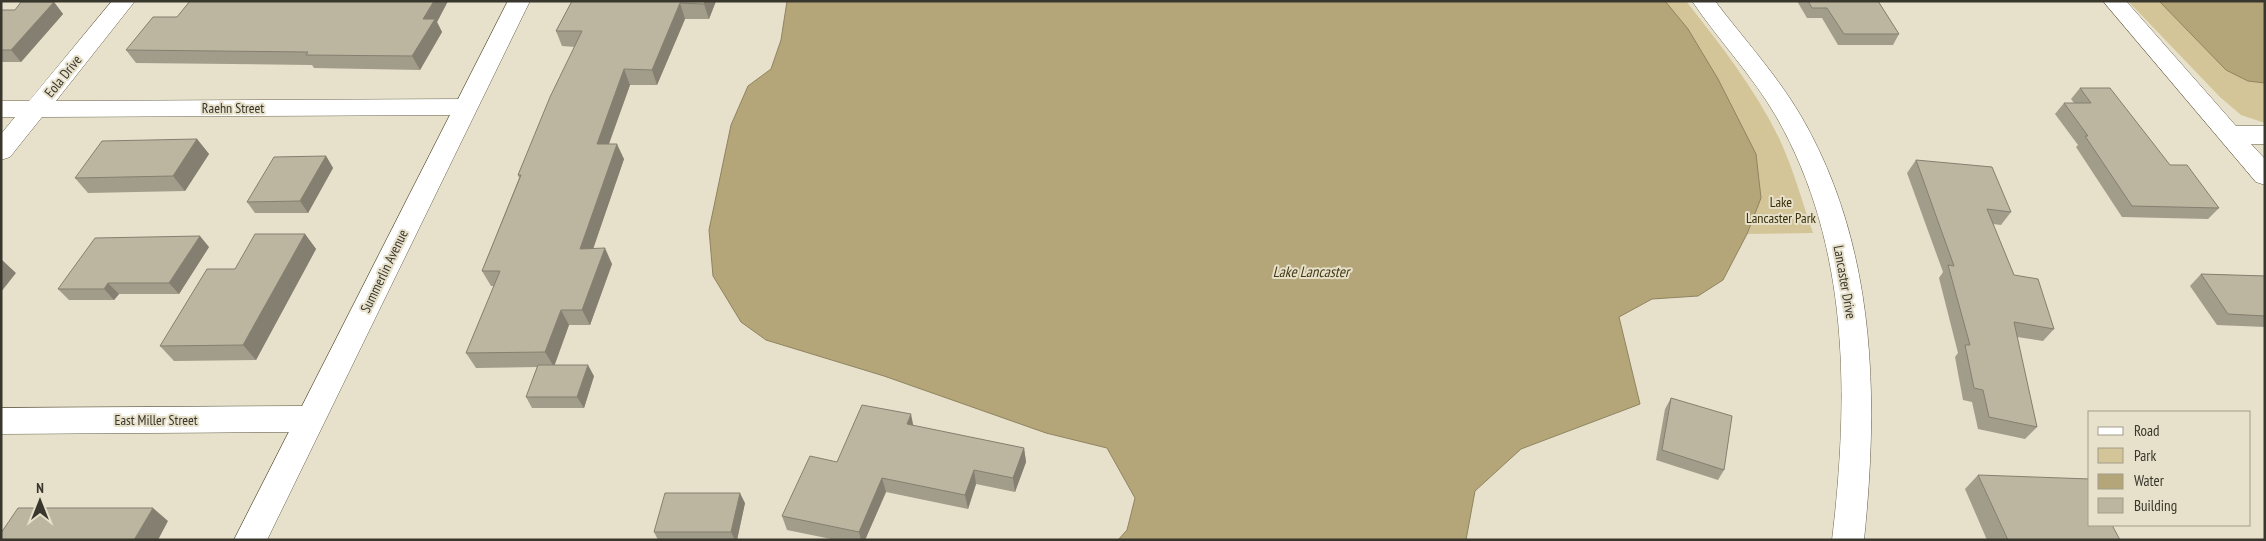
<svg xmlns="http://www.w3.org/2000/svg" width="2266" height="541" font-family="'PT Sans Narrow',sans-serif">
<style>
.green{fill:#d3c597}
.water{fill:#b4a678;stroke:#8f8462}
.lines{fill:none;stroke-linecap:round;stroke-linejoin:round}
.street-casing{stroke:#67614d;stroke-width:1}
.secondary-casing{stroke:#67614d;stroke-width:1}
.street{fill:#fff;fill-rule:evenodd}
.secondary{fill:#fff;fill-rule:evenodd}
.wall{fill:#a29d8a}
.shaded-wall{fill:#847f70}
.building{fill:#bcb6a0;stroke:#847f70}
.labels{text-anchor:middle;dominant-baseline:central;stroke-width:4;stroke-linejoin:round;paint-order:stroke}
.street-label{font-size:14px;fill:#38362d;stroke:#e7e0ca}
.park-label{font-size:14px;fill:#382d06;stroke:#e7e0ca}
.water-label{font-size:15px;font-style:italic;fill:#453b15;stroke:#e7e0ca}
</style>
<rect width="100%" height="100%" fill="#e7e0ca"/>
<path class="green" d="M 1665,1 L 1686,1 C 1720,44 1755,89 1779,138 C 1793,168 1802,201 1813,233 L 1747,234 L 1750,225 L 1688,29 Z
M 2128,1 L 2159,1 L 2226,69 L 2248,81 L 2265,83 L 2265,123 L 2241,115 L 2220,97 Z"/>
<path class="water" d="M 787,1 L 1665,1 L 1688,29 L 1718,79 L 1756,154 L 1761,198 L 1747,234 L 1723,280 L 1698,296 L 1652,299 L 1619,317 L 1640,404 L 1521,449 L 1475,491 L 1466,540 L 1118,540 L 1127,530 L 1135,498 L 1107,448 L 1046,433 L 884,376 L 766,340 L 741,322 L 713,276 L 709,230 L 731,125 L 748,86 L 771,69 L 781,40 Z
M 2159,1 L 2265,1 L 2265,83 L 2248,81 L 2226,70 Z"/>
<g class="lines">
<g class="street-casing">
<path id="street" d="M 112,1 L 135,1 L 56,101 L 465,99 L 474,101 L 477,107 L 474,113 L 465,115 L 42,117 L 10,157 L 1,160 L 1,134 L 15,117 L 1,117 L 1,101 L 29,101 Z
M 1692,1 L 1715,1 C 1744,39 1777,75 1801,116 C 1876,245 1879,396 1864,540 L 1832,540 C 1849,398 1850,246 1777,118 C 1753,76 1719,41 1692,1 Z
M 2103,1 L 2126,1 L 2236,126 L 2265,126 L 2265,144 L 2251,144 L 2265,159 L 2265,185 L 2256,182 Z
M 310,406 L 321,410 L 325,419 L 321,428 L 310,432 L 1,434 L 1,408 Z"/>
</g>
<g class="secondary-casing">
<path id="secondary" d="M 508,1 L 530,1 L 267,540 L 234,540 Z"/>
</g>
<use href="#street" class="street"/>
<use href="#secondary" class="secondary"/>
</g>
<path class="wall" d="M 190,1 L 448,1 L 437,22 L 442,32 L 420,70 L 314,68 L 312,65 L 136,63 L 126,50 L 177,17 Z
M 572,1 L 716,1 L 709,19 L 685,19 L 657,85 L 630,85 L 609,144 L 624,159 L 593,248 L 612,264 L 590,325 L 569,325 L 554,365 L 594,376 L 584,408 L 532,408 L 526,397 L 537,367 L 476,368 L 466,353 L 494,286 L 491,286 L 482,271 L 519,178 L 518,175 L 575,47 L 562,46 L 556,31 Z
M 1797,1 L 1878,1 L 1899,34 L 1893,45 L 1838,45 L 1822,18 L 1807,18 Z
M 54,2 L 63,14 L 21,62 L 1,62 L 1,10 L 15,10 Z
M 2080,88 L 2170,165 L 2219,208 L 2208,219 L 2122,217 L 2076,147 L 2078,145 L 2055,114 L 2064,103 L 2074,103 L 2071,99 Z
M 197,139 L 209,154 L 185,191 L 88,193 L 75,178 Z
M 326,156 L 333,168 L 308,213 L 255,213 L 247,202 Z
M 1916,160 L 2011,212 L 2001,225 L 1993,224 L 2014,275 L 2054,329 L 2043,341 L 2017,337 L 2037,427 L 2025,439 L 1978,429 L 1972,402 L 1963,400 L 1955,357 L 1958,353 L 1939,278 L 1943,272 L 1907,173 Z
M 305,234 L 316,249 L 256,360 L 174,361 L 160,346 L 235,269 Z
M 209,247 L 179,294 L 119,294 L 114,300 L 69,300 L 58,289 Z
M 2201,274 L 2265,276 L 2265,327 L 2217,325 L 2190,286 Z
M 1671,398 L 1724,470 L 1718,480 L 1656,460 L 1665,409 Z
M 914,426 L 1024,448 L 1026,462 L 1015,492 L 976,484 L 968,509 L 886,492 L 865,540 L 836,540 L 787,530 L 782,516 Z
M 1978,475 L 2090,525 L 2120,540 L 1987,540 L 1965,489 Z
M 745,503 L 737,540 L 658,540 L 654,532 Z"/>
<path class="shaded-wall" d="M 434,1 L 448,1 L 437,22 L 442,32 L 420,70 L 412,56 L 423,19 Z
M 705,1 L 716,1 L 709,19 L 704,4 Z
M 54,2 L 63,14 L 21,62 L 11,50 Z
M 680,3 L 685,19 L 657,85 L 652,70 Z
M 624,69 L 630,85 L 603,160 L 597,144 Z
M 197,139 L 209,154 L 185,191 L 173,176 Z
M 617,144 L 624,159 L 588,264 L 580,249 Z
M 326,156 L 333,168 L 308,213 L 300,201 Z
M 305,234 L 316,249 L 256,360 L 243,345 Z
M 200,236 L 209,247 L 179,294 L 169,283 Z
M 605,248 L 612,264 L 590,325 L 582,310 Z
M 1,259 L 16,273 L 1,292 Z
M 108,283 L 119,294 L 114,300 L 104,289 Z
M 561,310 L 569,325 L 554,367 L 545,352 Z
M 588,365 L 594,376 L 584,408 L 577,397 Z
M 911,414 L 914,429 L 907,424 Z
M 1024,448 L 1026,462 L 1015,492 L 1013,478 Z
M 974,470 L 976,484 L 968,509 L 965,495 Z
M 882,478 L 886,492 L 865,540 L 861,540 L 859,532 Z
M 740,493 L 745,503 L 737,540 L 735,540 L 731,532 Z
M 153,508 L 168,521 L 158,540 L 134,540 Z"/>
<path class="building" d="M 190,1 L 434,1 L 423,19 L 435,19 L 412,56 L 306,55 L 308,52 L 126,50 L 153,17 L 177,17 Z
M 572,1 L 705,1 L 704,4 L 680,3 L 652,70 L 624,69 L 597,144 L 617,144 L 580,249 L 605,248 L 582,310 L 561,310 L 545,352 L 466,353 L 500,271 L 482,271 L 521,175 L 518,175 L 550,97 L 582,31 L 556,31 Z
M 1808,1 L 1878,1 L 1899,34 L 1844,34 L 1827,8 L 1812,8 Z
M 21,2 L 54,2 L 11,50 L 1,50 L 1,10 L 15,10 Z
M 2080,88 L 2110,88 L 2170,165 L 2187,165 L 2219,208 L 2132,206 L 2085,136 L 2088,136 L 2064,103 L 2091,103 Z
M 197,139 L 173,176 L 75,178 L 102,141 Z
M 326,156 L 300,201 L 247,202 L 274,157 Z
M 1916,160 L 1992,167 L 2011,212 L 1987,209 L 2014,275 L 2038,279 L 2054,329 L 2014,322 L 2037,427 L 1989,417 L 1983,390 L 1974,388 L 1965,345 L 1970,345 L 1948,265 L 1954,266 Z
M 255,234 L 305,234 L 243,345 L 160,346 L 207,269 L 235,269 Z
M 200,236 L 169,283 L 108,283 L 104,289 L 58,289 L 95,238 Z
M 2201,274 L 2265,276 L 2265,316 L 2228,314 Z
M 538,365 L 588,365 L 577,397 L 526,397 Z
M 1671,398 L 1732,416 L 1724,470 L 1662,450 Z
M 862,405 L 911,414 L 907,424 L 1024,448 L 1013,478 L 974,470 L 965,495 L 882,478 L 859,532 L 782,516 L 810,456 L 837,462 Z
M 1978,475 L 2090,479 L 2090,525 L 2112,525 L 2120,540 L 2008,540 Z
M 665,493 L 740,493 L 731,532 L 654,532 Z
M 18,508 L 153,508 L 134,540 L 1,540 L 1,533 Z"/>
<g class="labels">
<g class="street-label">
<text transform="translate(63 76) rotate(-51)">Eola Drive</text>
<text x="233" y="108">Raehn Street</text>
<text transform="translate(384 271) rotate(-64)">Summerlin Avenue</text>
<text transform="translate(1845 282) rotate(80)">Lancaster Drive</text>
<text x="156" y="420">East Miller Street</text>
</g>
<g class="park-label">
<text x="1781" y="202">Lake<tspan x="1781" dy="16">Lancaster Park</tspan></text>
</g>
<g class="water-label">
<text x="1311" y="271">Lake Lancaster</text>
</g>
</g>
<rect width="2266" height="541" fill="none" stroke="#38362d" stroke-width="5"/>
<rect x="2088" y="411" width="162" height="115" fill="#e7e0ca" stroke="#a19c8b"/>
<rect x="2098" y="427" width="25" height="8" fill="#ffffff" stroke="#a19c8b"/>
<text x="2134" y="436" font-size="15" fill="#38362d">Road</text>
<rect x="2098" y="448" width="25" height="15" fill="#d3c597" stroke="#a19c8b"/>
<text x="2134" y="461" font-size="15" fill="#38362d">Park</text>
<rect x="2098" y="474" width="25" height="15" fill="#b4a678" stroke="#a19c8b"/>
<text x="2134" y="486" font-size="15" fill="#38362d">Water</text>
<rect x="2098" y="498" width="25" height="15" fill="#bcb6a0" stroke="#a19c8b"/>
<text x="2134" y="511" font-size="15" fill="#38362d">Building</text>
<g transform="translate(40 501)" stroke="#e7e0ca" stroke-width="4" paint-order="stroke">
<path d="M0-4L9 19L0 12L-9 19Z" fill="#38362d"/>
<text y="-8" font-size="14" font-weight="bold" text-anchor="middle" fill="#38362d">N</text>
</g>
</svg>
